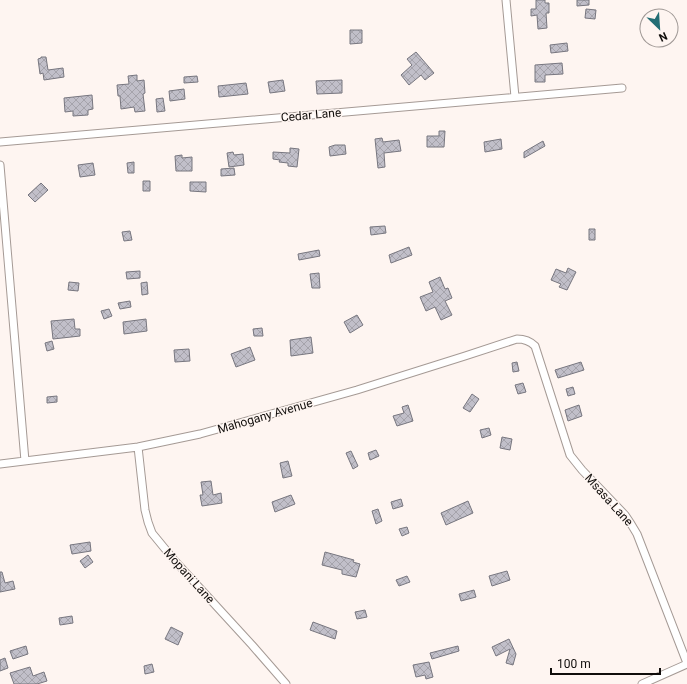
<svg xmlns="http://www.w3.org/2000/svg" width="687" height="684" font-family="Roboto,sans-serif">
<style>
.building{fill:url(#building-cross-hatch);stroke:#77767f}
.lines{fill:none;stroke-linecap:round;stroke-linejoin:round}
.minor-casing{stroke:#a59a95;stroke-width:9}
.minor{stroke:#fff;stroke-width:7}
.labels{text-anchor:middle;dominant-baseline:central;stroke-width:3;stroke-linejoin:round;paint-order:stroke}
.street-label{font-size:12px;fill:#100d0b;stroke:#fef5f1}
</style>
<defs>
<pattern id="building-cross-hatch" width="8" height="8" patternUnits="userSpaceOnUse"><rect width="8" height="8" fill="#c1bfc9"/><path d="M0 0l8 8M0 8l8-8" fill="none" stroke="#a5a3ab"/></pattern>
</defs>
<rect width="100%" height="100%" fill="#fef5f1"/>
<path class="building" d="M 536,0 L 545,0 L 545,3 L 549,3 L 549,13 L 546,13 L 547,28 L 538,29 L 537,15 L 531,16 L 531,9 L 536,9 Z
M 577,0 L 589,0 L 589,5 L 577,6 Z
M 586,9 L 596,10 L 595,19 L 585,18 Z
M 350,30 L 362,30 L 362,43 L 350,44 Z
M 567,43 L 568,51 L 551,53 L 550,45 Z
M 416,52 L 434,73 L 425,80 L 421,75 L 409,85 L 401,75 L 412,65 L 407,59 Z
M 41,57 L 46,57 L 48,70 L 63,68 L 64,77 L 44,80 L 43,73 L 40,74 L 38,59 L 41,58 Z
M 562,63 L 563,74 L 545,75 L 545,82 L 535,82 L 535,65 Z
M 137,75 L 137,81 L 144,80 L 145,93 L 143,94 L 145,111 L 135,112 L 134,107 L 121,109 L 120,96 L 118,96 L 117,85 L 129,84 L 128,76 Z
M 197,76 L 198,82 L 184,83 L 184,77 Z
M 283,80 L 285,91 L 270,93 L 268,82 Z
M 342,80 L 342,93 L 317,94 L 316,81 Z
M 246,83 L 248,94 L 219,97 L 218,86 Z
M 184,89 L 185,99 L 170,101 L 169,91 Z
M 92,95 L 93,109 L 88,110 L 88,115 L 73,116 L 73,111 L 65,112 L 64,98 Z
M 163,98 L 165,111 L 157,112 L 156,99 Z
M 439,131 L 445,131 L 444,147 L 427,147 L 427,136 L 439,136 Z
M 382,138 L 383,142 L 399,140 L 401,151 L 384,153 L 385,167 L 378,168 L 375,139 Z
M 501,139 L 502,149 L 485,152 L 484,142 Z
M 543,141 L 545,146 L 524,158 L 524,152 Z
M 335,145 L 345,145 L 346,154 L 330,156 L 329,147 Z
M 290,148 L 299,149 L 297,167 L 288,166 L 288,163 L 279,162 L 280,160 L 273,159 L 273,152 L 290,153 Z
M 233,152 L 234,155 L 243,154 L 244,165 L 229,167 L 227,153 Z
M 182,155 L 182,158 L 192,157 L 192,171 L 176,171 L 175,156 Z
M 134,162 L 134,173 L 128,173 L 127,163 Z
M 93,163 L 95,175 L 80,177 L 78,165 Z
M 234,168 L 235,175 L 221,176 L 221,169 Z
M 143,181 L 150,181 L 150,191 L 143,191 Z
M 190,182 L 206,182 L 206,192 L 190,191 Z
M 41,183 L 48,190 L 35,202 L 28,195 Z
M 385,226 L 386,233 L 371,235 L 370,227 Z
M 589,229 L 595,229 L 595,240 L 589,240 Z
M 130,231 L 132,240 L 124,241 L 122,232 Z
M 409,247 L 412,255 L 391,263 L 389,255 Z
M 319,250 L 320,256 L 299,260 L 298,254 Z
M 568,268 L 576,272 L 567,290 L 559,287 L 561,284 L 551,280 L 556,269 L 566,273 Z
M 140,271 L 140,278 L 127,279 L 126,272 Z
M 319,273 L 320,288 L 312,288 L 310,274 Z
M 440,277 L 445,289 L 448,288 L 452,298 L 445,301 L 452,315 L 441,320 L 435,307 L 426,311 L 420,297 L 433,292 L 429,282 Z
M 69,282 L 79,283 L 78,291 L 68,290 Z
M 147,282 L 148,294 L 142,295 L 141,283 Z
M 130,301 L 131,307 L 120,309 L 118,303 Z
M 109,309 L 112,316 L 104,319 L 101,311 Z
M 357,315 L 363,325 L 350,333 L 344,322 Z
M 74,319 L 75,329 L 80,329 L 80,336 L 53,339 L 51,321 Z
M 146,319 L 147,331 L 124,334 L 123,322 Z
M 262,328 L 263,336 L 254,336 L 253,329 Z
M 311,337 L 313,353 L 291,356 L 290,340 Z
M 52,341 L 54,349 L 47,351 L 45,343 Z
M 250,347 L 255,360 L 236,367 L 231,354 Z
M 189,349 L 190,361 L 175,362 L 174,350 Z
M 517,362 L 519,371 L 513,372 L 512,363 Z
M 581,362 L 584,370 L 558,378 L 555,370 Z
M 523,383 L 526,392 L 518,394 L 515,385 Z
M 573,387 L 575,394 L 568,396 L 566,389 Z
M 472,394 L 479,399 L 470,412 L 463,408 Z
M 57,396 L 57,402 L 47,403 L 47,397 Z
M 408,405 L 413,421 L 397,426 L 393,416 L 404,413 L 402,407 Z
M 579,405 L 582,416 L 568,421 L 565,410 Z
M 489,428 L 491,435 L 482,438 L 480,430 Z
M 502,437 L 512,439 L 510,450 L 500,448 Z
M 376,450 L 379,456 L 370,460 L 368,453 Z
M 351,451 L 358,466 L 353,469 L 346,453 Z
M 288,461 L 292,476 L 283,478 L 280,463 Z
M 211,481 L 213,495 L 221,493 L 222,503 L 202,506 L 200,495 L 203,495 L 201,482 Z
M 291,495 L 295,504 L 275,512 L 272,502 Z
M 401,499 L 403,506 L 393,509 L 391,502 Z
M 468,501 L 473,513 L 446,525 L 441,513 Z
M 378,509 L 382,521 L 376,524 L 372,511 Z
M 407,527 L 409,533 L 402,536 L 399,529 Z
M 90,542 L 91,551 L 72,554 L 70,545 Z
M 325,552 L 354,560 L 353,562 L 360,564 L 356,577 L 342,574 L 342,570 L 322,565 Z
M 88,555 L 93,562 L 85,568 L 80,561 Z
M 507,571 L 510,580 L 492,586 L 489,576 Z
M 0,572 L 2,572 L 5,583 L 13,581 L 15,589 L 0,592 Z
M 407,576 L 410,582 L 399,586 L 396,580 Z
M 474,590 L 476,597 L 461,601 L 459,594 Z
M 365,610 L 367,617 L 357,619 L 355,612 Z
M 72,616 L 73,623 L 60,625 L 59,618 Z
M 313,622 L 337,631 L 335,639 L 310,630 Z
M 171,627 L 183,633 L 178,645 L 165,639 Z
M 509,639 L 516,654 L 513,665 L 506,663 L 510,649 L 496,656 L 492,647 Z
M 26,646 L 28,654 L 13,659 L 10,651 Z
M 458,646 L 459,651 L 432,659 L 430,653 Z
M 5,658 L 8,668 L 0,671 L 0,660 Z
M 429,662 L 433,677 L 426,679 L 425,675 L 416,677 L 413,665 Z
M 152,664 L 154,672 L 145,674 L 144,666 Z
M 30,667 L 33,676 L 44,672 L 47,681 L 37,684 L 14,684 L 10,673 Z"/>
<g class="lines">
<g class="minor-casing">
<path id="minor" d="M 506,0 L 515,97
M 0,142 L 622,88
M 0,165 L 25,461
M 138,447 L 145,510 L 148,522 L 152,533 L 175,561 L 252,645 L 286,684
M 0,464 L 138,447 L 200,434 L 357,390 L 465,356 L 517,339 C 525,339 530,341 535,346 L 570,455 L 582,470 L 625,515 L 631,524 L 637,534 L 687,663
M 642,684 L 687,664"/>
</g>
<use href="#minor" class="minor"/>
</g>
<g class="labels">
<g class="street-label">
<text transform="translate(311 115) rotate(-5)">Cedar Lane</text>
<text transform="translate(265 416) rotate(-16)">Mahogany Avenue</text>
<text transform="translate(609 500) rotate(48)">Msasa Lane</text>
<text transform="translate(189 576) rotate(48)">Mopani Lane</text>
</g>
</g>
<g transform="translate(659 28) rotate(155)"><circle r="19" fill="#fef5f1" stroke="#9f9895"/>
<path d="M0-3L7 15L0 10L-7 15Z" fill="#236e75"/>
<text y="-6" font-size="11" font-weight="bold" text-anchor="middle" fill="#100d0b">N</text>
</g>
<path d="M551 668v6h109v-6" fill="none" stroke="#100d0b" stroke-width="2"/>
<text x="557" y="668" font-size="12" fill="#100d0b" stroke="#fef5f1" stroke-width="3" paint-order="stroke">100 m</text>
</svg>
